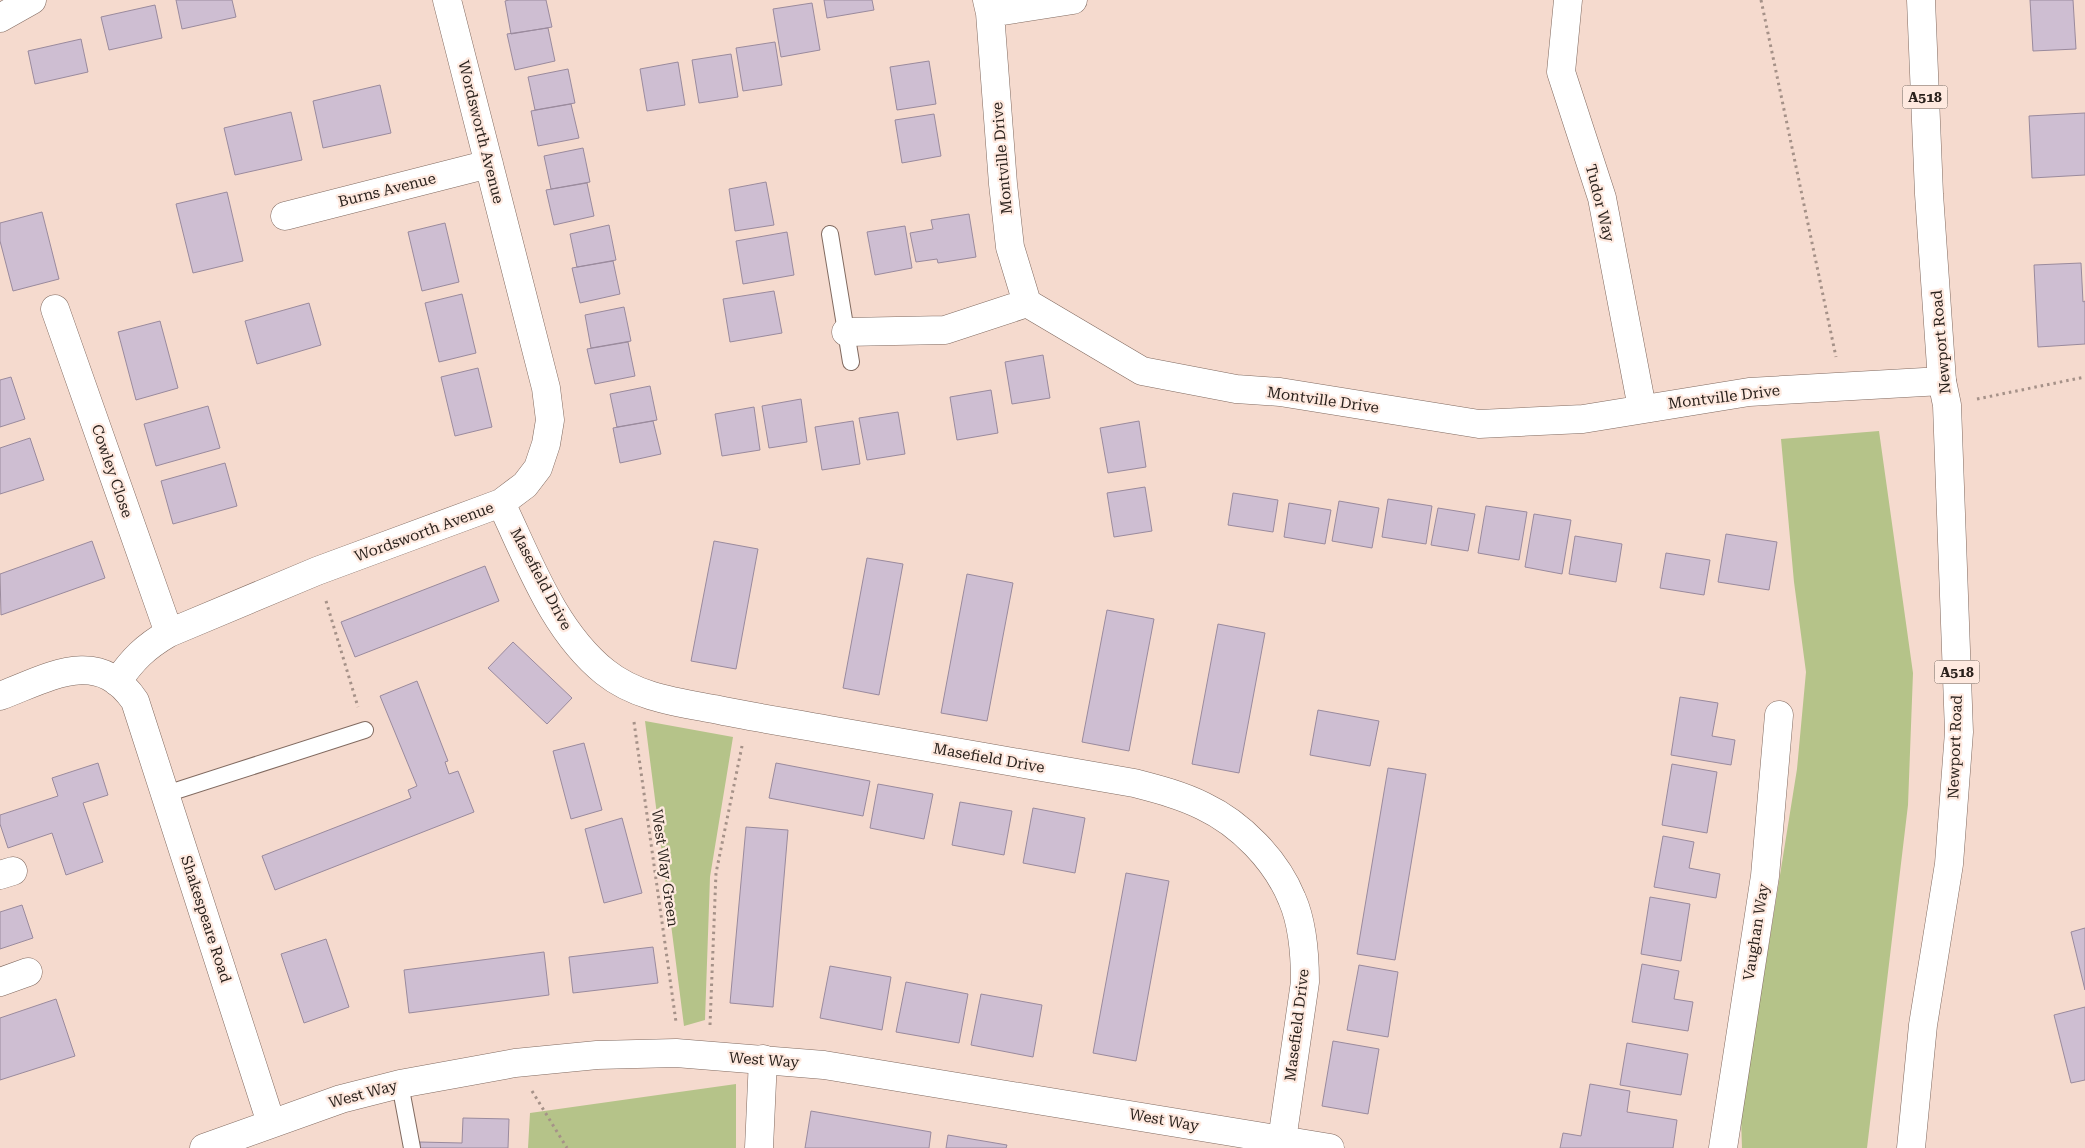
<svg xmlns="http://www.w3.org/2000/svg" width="2085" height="1148" font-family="'Roboto Serif',serif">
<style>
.green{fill:#b5c389}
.building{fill:#cebed2;stroke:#9a8a9d}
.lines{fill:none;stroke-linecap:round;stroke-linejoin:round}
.service-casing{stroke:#816a60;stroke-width:18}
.minor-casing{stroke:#816a60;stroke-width:29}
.tertiary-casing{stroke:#816a60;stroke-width:29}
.trunk-casing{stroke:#816a60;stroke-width:29}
.path{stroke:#a59188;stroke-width:3;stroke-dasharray:2.5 4;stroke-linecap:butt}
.service{stroke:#fff;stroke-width:16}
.minor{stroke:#fff;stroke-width:28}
.tertiary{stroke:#fff;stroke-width:28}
.trunk{stroke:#fff;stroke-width:28}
.labels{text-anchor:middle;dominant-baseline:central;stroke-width:4.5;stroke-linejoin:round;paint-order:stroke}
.shield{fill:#fee9df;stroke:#6a5e57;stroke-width:1}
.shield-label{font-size:14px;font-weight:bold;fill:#2b221d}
.street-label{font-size:15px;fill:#2b221d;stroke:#fee9df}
</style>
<rect width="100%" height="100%" fill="#f5dace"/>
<path class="green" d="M 1879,431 L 1913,673 L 1908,805 L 1867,1148 L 1742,1148 L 1741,1118 L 1797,769 L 1806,672 L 1794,582 L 1781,439 Z
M 645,721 L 733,737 L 710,877 L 705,1020 L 684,1026 Z
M 736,1084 L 736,1148 L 528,1148 L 530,1113 Z"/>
<path class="building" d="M 176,0 L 232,0 L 236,17 L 182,29 Z
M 509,0 L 546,0 L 552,27 L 511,34 L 505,1 Z
M 824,0 L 872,0 L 874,10 L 827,18 Z
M 2030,0 L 2073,0 L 2076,49 L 2033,51 Z
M 812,3 L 820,50 L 781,57 L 773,9 Z
M 155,5 L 162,38 L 109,50 L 101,17 Z
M 548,28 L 555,61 L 515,70 L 507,34 Z
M 81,39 L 88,72 L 35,84 L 28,51 Z
M 775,42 L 782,85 L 743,91 L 736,48 Z
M 731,54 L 738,97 L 699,103 L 692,60 Z
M 929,61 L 936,104 L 897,110 L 890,67 Z
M 678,62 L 685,105 L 647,111 L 640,69 Z
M 568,69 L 575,103 L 535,110 L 528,77 Z
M 380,85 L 391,133 L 323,148 L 313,101 Z
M 571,104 L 579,138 L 538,146 L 531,111 Z
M 291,112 L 302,160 L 235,175 L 224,128 Z
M 2085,113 L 2085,175 L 2032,178 L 2029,116 Z
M 934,114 L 941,156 L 902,163 L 895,120 Z
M 583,148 L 590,182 L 551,189 L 544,156 Z
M 766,182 L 774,225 L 735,231 L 729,189 Z
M 587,183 L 594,216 L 554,225 L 546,190 Z
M 227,192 L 243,261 L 193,273 L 176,204 Z
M 42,212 L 59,279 L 13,291 L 0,241 L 0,223 Z
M 969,214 L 976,257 L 938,263 L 937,259 L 916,262 L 910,233 L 933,229 L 931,220 Z
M 445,223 L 459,282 L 422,291 L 408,232 Z
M 609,225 L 616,260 L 577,267 L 570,234 Z
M 905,226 L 912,268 L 875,275 L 867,232 Z
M 787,232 L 794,275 L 743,284 L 736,241 Z
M 613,261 L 620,294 L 580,303 L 572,268 Z
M 2081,263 L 2083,302 L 2085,301 L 2085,344 L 2038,347 L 2034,265 Z
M 774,291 L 782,333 L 730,342 L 723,299 Z
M 462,294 L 476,353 L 439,362 L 425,303 Z
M 309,303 L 321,345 L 257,364 L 245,321 Z
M 624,307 L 631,341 L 591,348 L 585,315 Z
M 160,321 L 178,388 L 136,400 L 118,332 Z
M 628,342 L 635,376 L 595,384 L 587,349 Z
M 1043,355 L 1050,398 L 1012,404 L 1005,362 Z
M 478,368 L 492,427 L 455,436 L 441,377 Z
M 11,377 L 25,419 L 0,427 L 0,380 Z
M 650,386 L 657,420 L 617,427 L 610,394 Z
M 991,390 L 998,433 L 957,440 L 950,397 Z
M 801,399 L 807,442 L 769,448 L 762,406 Z
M 208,406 L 220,448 L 156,466 L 144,424 Z
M 754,407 L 760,450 L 722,456 L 715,414 Z
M 898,412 L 905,454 L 867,460 L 859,418 Z
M 653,421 L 661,454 L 620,463 L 613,428 Z
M 853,421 L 860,464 L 822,470 L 815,427 Z
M 1139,421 L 1146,467 L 1108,473 L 1100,428 Z
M 30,438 L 44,480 L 0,494 L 0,448 Z
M 225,463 L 237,506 L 173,524 L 161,481 Z
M 1145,487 L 1152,531 L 1114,537 L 1107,493 Z
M 1233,493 L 1278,500 L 1273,532 L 1228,525 Z
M 1388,499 L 1432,506 L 1426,544 L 1382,537 Z
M 1339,501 L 1379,508 L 1372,548 L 1332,541 Z
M 1289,503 L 1331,510 L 1325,544 L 1284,537 Z
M 1486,506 L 1527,512 L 1519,560 L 1478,553 Z
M 1438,508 L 1475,514 L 1468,551 L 1431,545 Z
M 1534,514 L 1571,520 L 1562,574 L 1525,567 Z
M 1726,534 L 1777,542 L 1769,590 L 1718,582 Z
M 1575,536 L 1622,544 L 1616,582 L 1569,574 Z
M 92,541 L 105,578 L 1,615 L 0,574 Z
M 714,541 L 758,549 L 736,669 L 691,661 Z
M 1666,553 L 1710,560 L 1704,595 L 1660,588 Z
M 867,558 L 903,564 L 879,695 L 843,688 Z
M 485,566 L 499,601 L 355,657 L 341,622 Z
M 967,574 L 1013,583 L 987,721 L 941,713 Z
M 1107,610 L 1154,619 L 1129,751 L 1082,742 Z
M 1218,624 L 1265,633 L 1239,773 L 1192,764 Z
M 513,642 L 572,698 L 547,724 L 488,668 Z
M 417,681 L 448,761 L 445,762 L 449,774 L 458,771 L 474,812 L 275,890 L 262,856 L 411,798 L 408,790 L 417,786 L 380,696 Z
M 1680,697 L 1718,703 L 1712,736 L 1735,740 L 1731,765 L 1671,755 Z
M 1318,710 L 1379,721 L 1370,766 L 1310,755 Z
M 584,743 L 602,810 L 571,819 L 553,751 Z
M 98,763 L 108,795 L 83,803 L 103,862 L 66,875 L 52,833 L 8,848 L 0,824 L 0,815 L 58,796 L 52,778 Z
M 776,763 L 870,781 L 863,816 L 769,798 Z
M 1672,764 L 1717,772 L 1707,833 L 1662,825 Z
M 1388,768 L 1426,774 L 1395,960 L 1357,954 Z
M 878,784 L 933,794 L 924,839 L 870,828 Z
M 960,802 L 1012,811 L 1004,855 L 952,845 Z
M 1033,808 L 1085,818 L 1075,873 L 1023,863 Z
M 622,818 L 642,893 L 604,903 L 585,829 Z
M 746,827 L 788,830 L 773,1007 L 730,1003 Z
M 1663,836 L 1694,842 L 1689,868 L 1720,874 L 1716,898 L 1654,887 Z
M 1126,873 L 1169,881 L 1136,1061 L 1093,1053 Z
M 1650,897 L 1690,904 L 1681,961 L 1641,954 Z
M 22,905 L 33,938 L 0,949 L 0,912 Z
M 2085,928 L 2085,990 L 2071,932 Z
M 326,939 L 349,1007 L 304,1023 L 281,954 Z
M 653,947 L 658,983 L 573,993 L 569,957 Z
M 544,952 L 549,995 L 409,1013 L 404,970 Z
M 1642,964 L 1679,971 L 1674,999 L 1693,1002 L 1688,1031 L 1632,1022 Z
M 1359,965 L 1398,972 L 1388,1037 L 1347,1030 Z
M 830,966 L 891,977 L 882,1030 L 820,1018 Z
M 906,982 L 968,994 L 959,1043 L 896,1032 Z
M 981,994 L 1042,1005 L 1033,1057 L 971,1045 Z
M 56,999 L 75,1056 L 0,1080 L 0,1018 Z
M 2085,1007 L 2085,1080 L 2071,1083 L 2054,1015 Z
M 1333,1041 L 1379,1049 L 1368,1114 L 1322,1106 Z
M 1627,1043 L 1688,1054 L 1681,1095 L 1620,1085 Z
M 1590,1084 L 1630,1091 L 1627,1112 L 1677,1120 L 1673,1148 L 1560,1148 L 1563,1133 L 1581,1136 Z
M 811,1111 L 931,1132 L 929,1148 L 805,1148 Z
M 463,1118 L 509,1119 L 508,1148 L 420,1148 L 420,1142 L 462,1143 Z
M 948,1135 L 1007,1145 L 1006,1148 L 946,1148 Z"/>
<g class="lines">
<g class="service-casing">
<path id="service" d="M 830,234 L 851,362
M 166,794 L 365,730
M 400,1084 L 412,1148"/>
</g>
<g class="minor-casing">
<path id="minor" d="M 987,0 L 990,13 L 1003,184 L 1010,247 L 1027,303 L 1142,371 L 1236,389 L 1280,392 L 1479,424 L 1583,419 L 1749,392 L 1942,381
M 1568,0 L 1561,72 L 1602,198 L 1642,408
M 990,13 L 1073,0
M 0,18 L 32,0
M 285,216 L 489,164
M 55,309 L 169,633
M 846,332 L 945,330 L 1027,303
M 501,503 C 529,561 553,630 605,672 C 636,697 676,702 714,709 C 752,717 791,723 829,730 C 931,748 1032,765 1134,783 C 1157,789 1181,795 1203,806 C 1241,824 1276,860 1292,899 C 1303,924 1305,955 1305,982 L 1282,1140
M 117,682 C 133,659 145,647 169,633 L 317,571 L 501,503 L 525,485 L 538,468 L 546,444 L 550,420 L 546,388 L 447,0
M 0,696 C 48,678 98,646 135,701 L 271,1123
M 0,875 L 13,871
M 0,982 L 28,972
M 759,1148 L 763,1059
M 1723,1148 L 1765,876 L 1779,715"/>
</g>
<g class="tertiary-casing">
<path id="tertiary" d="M 204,1148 L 341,1099 L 400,1084 L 515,1063 L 597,1055 L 676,1053 L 824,1065 L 1330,1148"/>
</g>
<g class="trunk-casing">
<path id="trunk" d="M 1911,1148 L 1923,1025 L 1949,864 L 1959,732 L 1947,405 L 1942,381 L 1929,194 L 1921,0"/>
</g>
<path class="path" d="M 1761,0 L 1836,357
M 1977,399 L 2085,377
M 326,601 L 358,707
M 634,722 L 676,1022
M 710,1025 L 716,873 L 742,746
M 532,1091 L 567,1148"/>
<use href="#service" class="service"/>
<use href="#minor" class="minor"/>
<use href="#tertiary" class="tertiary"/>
<use href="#trunk" class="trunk"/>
</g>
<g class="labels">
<g class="shield">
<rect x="1902.5" y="85.5" width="45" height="23" rx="4"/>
<rect x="1934.5" y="660.5" width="45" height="23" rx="4"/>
</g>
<g class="shield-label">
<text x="1925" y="97">A518</text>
<text x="1957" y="672">A518</text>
</g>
<g class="street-label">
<text transform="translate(481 132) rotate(76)">Wordsworth Avenue</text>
<text transform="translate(1002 158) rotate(-95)">Montville Drive</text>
<text transform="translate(387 190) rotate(-14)">Burns Avenue</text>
<text transform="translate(1600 203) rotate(76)">Tudor Way</text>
<text transform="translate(1941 342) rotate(-95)">Newport Road</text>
<text transform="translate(1724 397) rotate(-7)">Montville Drive</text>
<text transform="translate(1323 400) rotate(8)">Montville Drive</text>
<text transform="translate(112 471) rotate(71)">Cowley Close</text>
<text transform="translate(424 532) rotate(-20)">Wordsworth Avenue</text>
<text transform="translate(541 579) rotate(62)">Masefield Drive</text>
<text transform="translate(1955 747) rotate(-88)">Newport Road</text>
<text transform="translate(989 758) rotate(10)">Masefield Drive</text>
<text transform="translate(665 868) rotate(82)">West Way Green</text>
<text transform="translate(206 919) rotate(72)">Shakespeare Road</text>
<text transform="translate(1756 932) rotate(-81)">Vaughan Way</text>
<text transform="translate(1297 1025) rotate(-83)">Masefield Drive</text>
<text transform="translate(764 1060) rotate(4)">West Way</text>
<text transform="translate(363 1094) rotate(-15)">West Way</text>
<text transform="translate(1164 1120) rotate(10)">West Way</text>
</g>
</g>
</svg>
